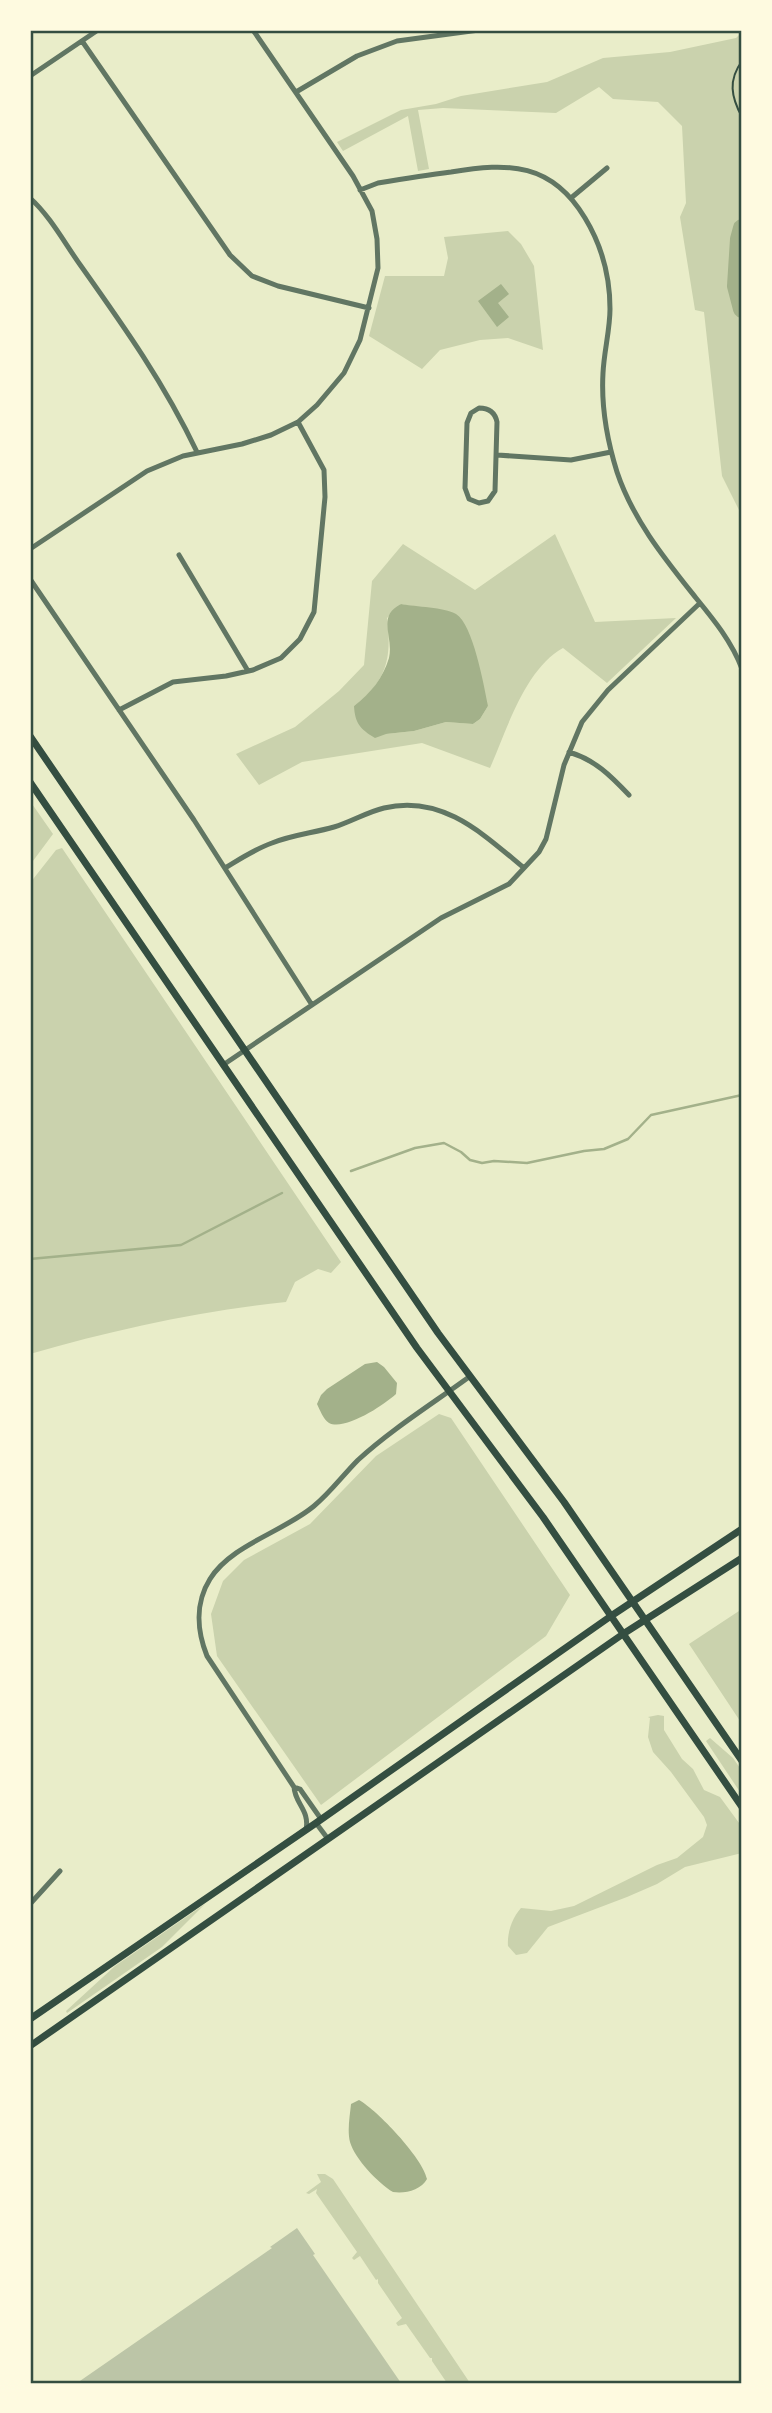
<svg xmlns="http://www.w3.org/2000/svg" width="772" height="2413" font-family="'DM Sans',sans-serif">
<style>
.green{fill:#cad2ad;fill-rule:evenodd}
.water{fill:#a3b18a}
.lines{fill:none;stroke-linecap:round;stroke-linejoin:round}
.stream{stroke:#a3b18a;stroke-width:2.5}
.river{stroke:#a3b18a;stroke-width:18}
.building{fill:#bcc5a7}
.path{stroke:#344e41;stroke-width:2}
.minor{stroke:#617663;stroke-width:5}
.secondary{stroke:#344e41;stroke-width:7}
.neatline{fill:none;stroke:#344e41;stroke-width:2.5}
</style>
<rect width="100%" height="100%" fill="#e9edc9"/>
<path class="green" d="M 742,32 L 742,516 L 722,476 L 704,312 L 695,310 L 680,217 L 686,203 L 682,126 L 658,102 L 613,99 L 599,87 L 556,113 L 443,108 L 418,110 L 429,169 L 418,171 L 408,116 L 343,151 L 337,142 L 401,110 L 436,104 L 461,96 L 547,82 L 603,58 L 670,52 L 736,38 Z
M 508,231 L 521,244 L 534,266 L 543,350 L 508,338 L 480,340 L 440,350 L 422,369 L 369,336 L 385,276 L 444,276 L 448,258 L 444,237 Z
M 555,534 L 595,622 L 676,618 L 607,683 L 563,648 C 525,669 507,729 490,768 L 422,743 L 302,762 L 259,785 L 236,754 L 295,727 L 339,691 L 364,665 L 372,581 L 403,544 L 475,590 ZM 401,604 L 410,606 L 488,706 L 480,719 L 473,724 L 446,722 L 414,731 L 386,734 L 354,706 C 387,681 392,658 387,618 Z
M 30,801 L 53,834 L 30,865 Z
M 62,848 L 341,1262 L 331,1273 L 318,1269 L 295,1282 L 286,1302 C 200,1311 113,1330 30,1354 L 30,883 L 56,850 Z
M 439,1414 L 451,1418 L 570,1595 L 546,1636 L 321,1805 L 217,1656 L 211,1614 L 223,1581 L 244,1560 L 310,1524 L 376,1456 Z
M 742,1609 L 742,1724 L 689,1644 Z
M 658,1715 L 664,1716 L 664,1730 L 682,1759 L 693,1769 L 704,1790 L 720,1797 L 742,1827 L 742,1853 L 685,1867 L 657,1884 L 627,1897 L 548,1927 L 527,1953 L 516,1955 L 508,1946 C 507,1933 512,1918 521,1908 L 551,1911 L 574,1906 L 657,1865 L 677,1858 L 703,1837 L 707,1825 L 704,1817 L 671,1772 L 653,1752 L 648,1737 L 650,1718 L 648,1717 Z
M 710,1738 L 733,1758 L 742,1771 L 742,1795 L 706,1741 Z
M 205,1904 L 162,1947 L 67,2013 L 66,2011 L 115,1966 Z
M 317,2174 L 325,2174 L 333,2179 L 470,2383 L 447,2383 L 432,2361 L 432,2358 L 430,2358 L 406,2324 L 398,2326 L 396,2323 L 402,2318 L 378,2283 L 378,2279 L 376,2280 L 360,2256 L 354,2260 L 352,2258 L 357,2252 L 316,2193 L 317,2189 L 309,2194 L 306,2193 L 321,2182 Z"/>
<path class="water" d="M 501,284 L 509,294 L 498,303 L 509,317 L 497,327 L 478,301 Z
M 401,604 C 416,607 444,607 456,614 C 473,624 484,686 488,706 L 480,719 L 473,724 L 446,722 L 414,731 L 386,734 L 375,738 C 360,729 355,723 354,706 C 371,693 383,678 389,658 C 394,636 376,617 401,604 Z
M 377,1362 L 384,1367 L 397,1383 L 396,1394 C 384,1405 345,1431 329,1423 C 323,1419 320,1410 317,1404 L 321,1395 L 327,1389 L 365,1364 Z
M 359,2100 C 377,2110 423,2158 427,2179 C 421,2190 405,2194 393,2192 C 378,2183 355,2159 350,2142 C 347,2131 350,2115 351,2104 Z"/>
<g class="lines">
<path class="stream" d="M 351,1171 L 415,1148 L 444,1143 L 461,1152 L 470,1160 L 482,1163 L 494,1161 L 527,1163 L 584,1151 L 604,1149 L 628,1139 L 651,1115 L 742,1095
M 30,1259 L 181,1245 L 282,1193"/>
<path class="river" d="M 742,228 L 739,239 L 736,286 L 742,309"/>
</g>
<path class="building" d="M 297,2228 L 315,2254 L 313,2255 L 401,2383 L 77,2383 L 272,2248 L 270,2247 Z"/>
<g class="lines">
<path class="path" d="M 742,61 C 728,80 731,97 742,117"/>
<path class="minor" d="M 82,41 L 230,255 L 252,276 L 278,286 L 369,308
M 30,76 L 98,30
M 296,92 L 357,56 L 397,41 L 479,30
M 360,190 L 378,183 C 402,179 427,175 451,172 C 509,162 552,163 585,218 C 602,246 610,276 610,309 C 610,330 604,351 603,373 C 601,407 607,440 617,472 C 633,520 665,559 696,598 C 714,620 732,642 742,669
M 30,198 C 51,217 65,244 81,266 C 125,328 164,383 197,452
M 571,198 L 607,168
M 479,408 C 489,408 495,412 497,422 L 495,491 L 488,501 L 479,503 L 469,499 L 465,488 L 467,423 L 471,413 Z
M 497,455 L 571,460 L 611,452
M 30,549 L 147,471 L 183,456 L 242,444 L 271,435 L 298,422 L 317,405 L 344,373 L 360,340 L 378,268 L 377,239 L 372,211 L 353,176 L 253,30
M 179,555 L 248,671
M 30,579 L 194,820 L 312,1005
M 119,710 L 173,682 L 226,676 L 253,670 L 281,658 L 300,639 L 314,612 L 325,497 L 324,470 L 298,422
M 569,752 C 595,760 610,775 629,795
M 225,868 C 240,859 255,849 272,843 C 292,835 313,833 334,827 C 351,822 367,812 384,808 C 442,794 483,834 524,868
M 223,1065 L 441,918 L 509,884 L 539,852 L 546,839 L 564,765 L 582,722 L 608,690 L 700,603
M 294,1787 L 300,1789 L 321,1819
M 316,1823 L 328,1839
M 306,1830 C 310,1810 295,1804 294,1787 L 207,1656 C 197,1631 195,1603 210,1579 C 231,1545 283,1532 314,1506 C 330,1493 343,1475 358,1460 C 392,1429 432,1404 469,1377
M 30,1904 L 60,1871"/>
<path class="secondary" d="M 30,736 L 438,1333 L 564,1502 L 742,1761
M 30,782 L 417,1348 L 543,1517 L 742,1807
M 30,2019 L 316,1823 L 611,1616 L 742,1529
M 30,2046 L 623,1634 L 742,1558"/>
</g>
<rect width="772" height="2413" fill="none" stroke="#fefae0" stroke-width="63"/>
<rect x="32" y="32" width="708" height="2350" class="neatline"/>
</svg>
